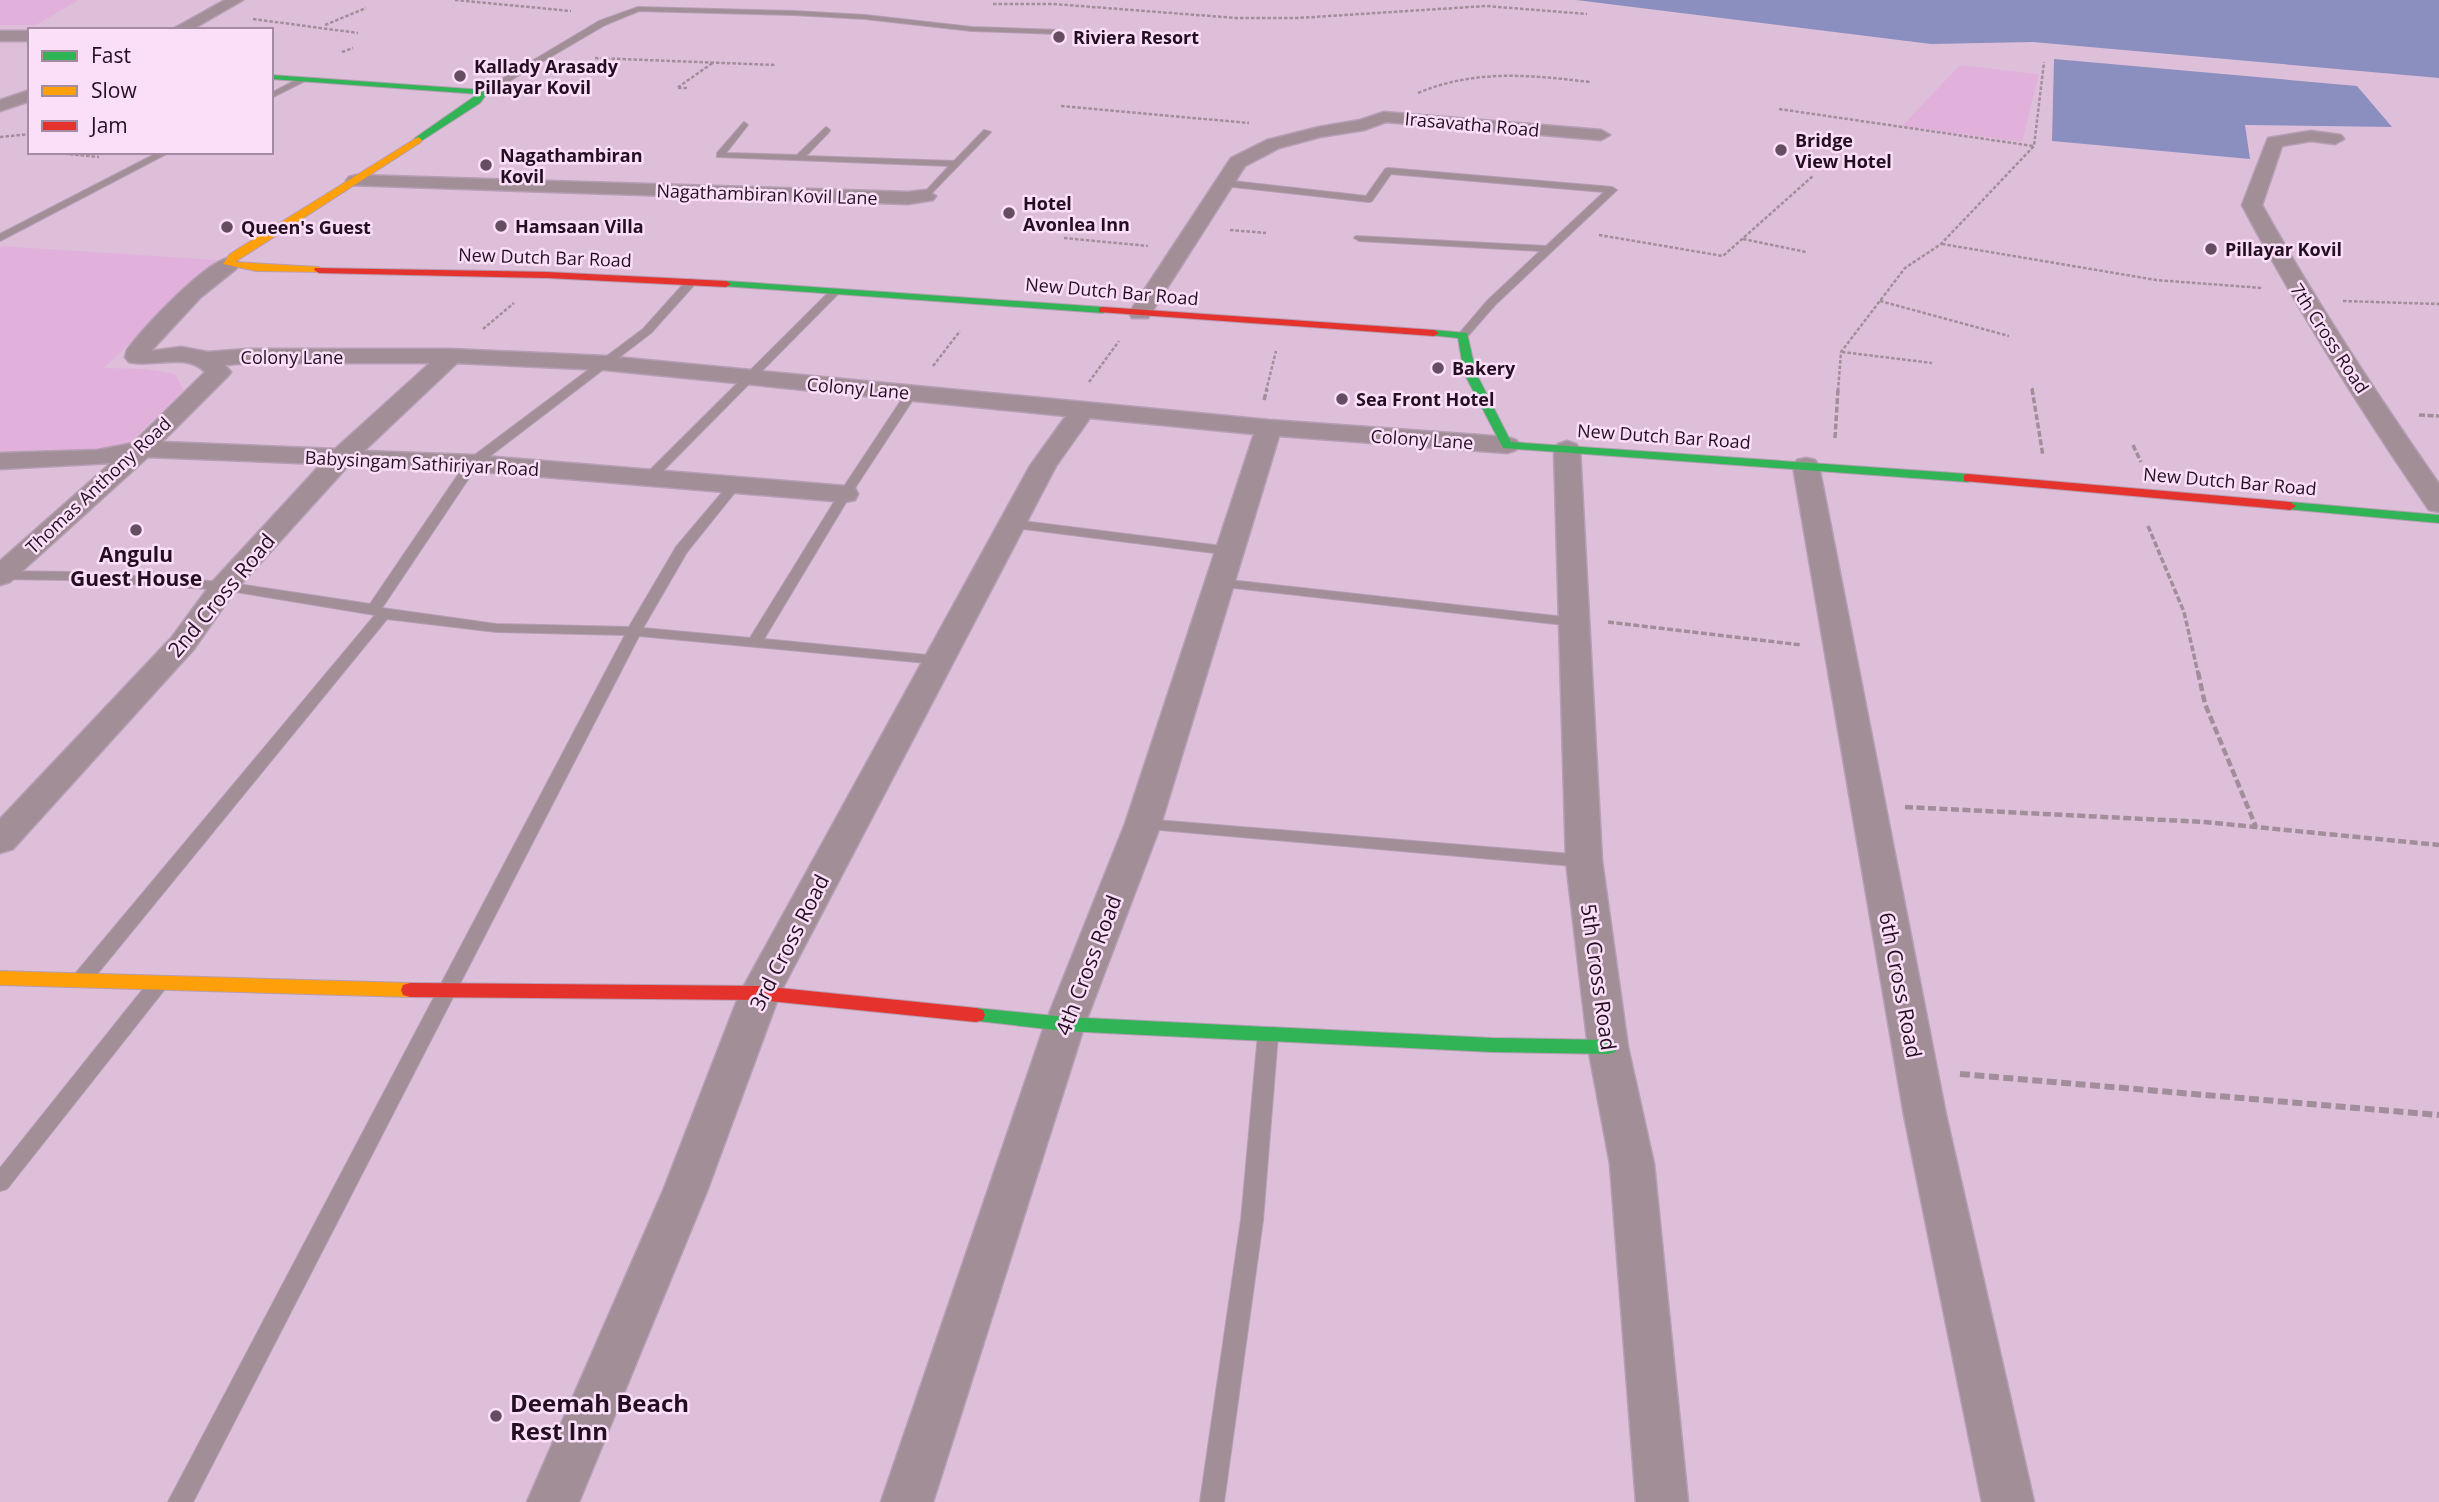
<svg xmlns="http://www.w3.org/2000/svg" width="2439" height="1502" font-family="'Open Sans',sans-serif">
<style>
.built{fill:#e1b1dc}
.water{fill:#8b8fbf}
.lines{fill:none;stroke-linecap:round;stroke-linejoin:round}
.lane-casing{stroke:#b69eb4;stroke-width:2}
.street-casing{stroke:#b69eb4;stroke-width:3}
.fast-casing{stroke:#b69eb4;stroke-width:2}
.slow-casing{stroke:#b69eb4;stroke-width:2}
.jam-casing{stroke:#b69eb4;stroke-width:2}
.path-far3{stroke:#a28e9a;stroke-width:2.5;stroke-dasharray:3.5 2;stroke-linecap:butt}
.path-far2{stroke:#a28e9a;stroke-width:3.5;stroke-dasharray:6 2.5;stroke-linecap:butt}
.path-far1{stroke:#a28e9a;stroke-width:4.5;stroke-dasharray:8 3.5;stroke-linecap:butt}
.path{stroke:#a28e9a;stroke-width:6;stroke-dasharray:10 4.5;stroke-linecap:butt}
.lane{fill:#a18e97;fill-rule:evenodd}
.street{fill:#a18e97;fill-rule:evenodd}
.fast{fill:#30b455;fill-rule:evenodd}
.slow{fill:#ff9f0a;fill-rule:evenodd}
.jam{fill:#e5322d;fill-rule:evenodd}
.poi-dot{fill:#654d62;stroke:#fbdef7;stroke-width:2.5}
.labels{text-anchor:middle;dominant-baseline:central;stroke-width:5;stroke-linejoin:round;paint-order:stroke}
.far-poi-label{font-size:18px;font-weight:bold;fill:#240f22;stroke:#fbdef7;text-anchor:start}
.far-street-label{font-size:18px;fill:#240f22;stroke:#fbdef7}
.poi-label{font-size:21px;font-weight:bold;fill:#240f22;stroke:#fbdef7}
.street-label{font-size:21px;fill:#240f22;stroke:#fbdef7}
.near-poi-label{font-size:24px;font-weight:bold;fill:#240f22;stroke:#fbdef7;text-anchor:start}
</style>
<rect width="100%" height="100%" fill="#debfda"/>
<path class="built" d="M 0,0 L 79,0 L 36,25 L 0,25 Z
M 1960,65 L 2039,74 L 2022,142 L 1902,126 Z
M 0,246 L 217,260 L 104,368 L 145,369 L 175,374 L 184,390 L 122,450 L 0,453 Z"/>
<path class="water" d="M 1576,0 L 2439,0 L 2439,78 L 2033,42 L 1931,44 Z
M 2054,59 L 2357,86 L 2392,127 L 2245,125 L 2250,159 L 2052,141 Z"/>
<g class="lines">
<g class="lane-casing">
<path id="lane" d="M 638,7 L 794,11 L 865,15 L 972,27 L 1059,30 L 1063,32 L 1059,34 L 972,31 L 865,19 L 794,15 L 639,11 L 605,25 L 487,94 L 480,92 L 599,21 Z
M 300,78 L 307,80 L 271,98 L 271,93 Z
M 744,122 L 748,125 L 726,153 L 797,155 L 826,127 L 830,130 L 829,132 L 806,156 L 954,161 L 984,130 L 991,132 L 926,199 L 921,196 L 923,194 L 949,166 L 717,157 L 717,153 Z
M 159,152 L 170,152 L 0,241 L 0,234 Z
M 1388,168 L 1612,187 L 1617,190 L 1495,305 L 1467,337 L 1463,338 L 1458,335 L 1487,301 L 1540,251 L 1359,241 L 1354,238 L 1356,236 L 1546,246 L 1604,192 L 1391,174 L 1372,201 L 1369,202 L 1224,186 L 1219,183 L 1224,180 L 1366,196 L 1385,169 Z
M 691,279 L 696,282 L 695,284 L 651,333 L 477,466 L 382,608 L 496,624 L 629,627 L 676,547 L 730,483 L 734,482 L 740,486 L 687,552 L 643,628 L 750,638 L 839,494 L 908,390 L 912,389 L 918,392 L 851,494 L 764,639 L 937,656 L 944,660 L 937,664 L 639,636 L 193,1502 L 168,1502 L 625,635 L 496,632 L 387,619 L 89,984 L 75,984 L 73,979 L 75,974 L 375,615 L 224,590 L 70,580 L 0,579 L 0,571 L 70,572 L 224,582 L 370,604 L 468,460 L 643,329 L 687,280 Z
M 832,289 L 841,291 L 653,481 L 645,481 L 645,475 Z
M 1013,520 L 1230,547 L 1237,551 L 1230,555 L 1008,527 L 1006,524 Z
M 1221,579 L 1574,618 L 1581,622 L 1574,626 L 1216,586 L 1214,583 L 1216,580 Z
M 1143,819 L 1584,855 L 1593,861 L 1584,867 L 1137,828 L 1135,824 L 1137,820 Z
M 158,977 L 165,979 L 167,984 L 165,989 L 7,1189 L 0,1191 L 0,1168 L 151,979 Z
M 1268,1027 L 1275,1029 L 1278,1034 L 1263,1220 L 1224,1502 L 1200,1502 L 1241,1220 L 1258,1034 L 1261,1029 Z"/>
</g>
<g class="street-casing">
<path id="street" d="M 225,0 L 243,0 L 191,30 L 171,30 Z
M 0,31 L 30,31 L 30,41 L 0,41 Z
M 30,90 L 30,101 L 0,111 L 0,100 Z
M 1384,112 L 1601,130 L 1610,135 L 1601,140 L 1386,122 L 1364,130 L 1320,137 L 1279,148 L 1245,166 L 1148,318 L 1132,318 L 1129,313 L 1231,158 L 1267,140 L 1319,127 L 1360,120 Z
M 2311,131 L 2341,135 L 2344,139 L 2335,144 L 2311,141 L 2282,146 L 2262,205 C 2317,304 2375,391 2439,484 L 2439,512 L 2429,510 C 2361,411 2298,311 2242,205 L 2268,138 Z
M 356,175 L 908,192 L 926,190 L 936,196 L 933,200 L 908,204 L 349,185 L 346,181 L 349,177 Z
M 228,258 L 236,259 L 239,264 L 236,269 L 201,297 L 151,351 L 181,347 L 208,352 L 248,349 L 451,349 L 605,356 L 1269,420 L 1507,437 L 1516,440 L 1520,445 L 1516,450 L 1507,453 L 1279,436 L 1161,824 L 1085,1024 L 933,1502 L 881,1502 L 1045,1024 L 1125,824 L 1254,434 L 1090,418 L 1056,466 L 780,993 L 707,1191 L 579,1502 L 527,1502 L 663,1191 L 740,993 L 1030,466 L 1066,416 L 605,370 L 457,363 L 364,451 L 472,455 L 845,486 L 855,488 L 858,494 L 855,500 L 845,502 L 472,471 L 348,466 L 234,592 L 194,649 L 13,849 L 0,853 L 0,819 L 172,637 L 214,580 L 321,464 L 148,457 L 10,582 L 0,585 L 0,561 L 111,463 L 0,469 L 0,453 L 98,450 L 133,443 L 205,372 C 186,352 154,368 129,362 L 125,357 L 127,350 C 143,328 203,264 228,258 ZM 248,363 L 430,363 L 335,449 L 162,442 L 227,377 L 231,372 L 225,365 Z
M 1567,441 L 1576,444 L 1580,449 L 1602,861 L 1628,1047 L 1654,1164 L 1688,1502 L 1636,1502 L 1610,1164 L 1588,1047 L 1566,861 L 1554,449 L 1558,444 Z
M 1806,458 L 1815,460 L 1819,466 L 1946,1115 L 2034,1502 L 1982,1502 L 1904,1115 L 1793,466 L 1797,460 Z"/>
</g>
<g class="fast-casing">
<path id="fast" d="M 271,75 L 484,90 L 488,92 L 480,103 L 418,143 L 414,140 L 415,138 L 478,94 L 271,79 Z
M 726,281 L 1103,307 L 1108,310 L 1103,313 L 722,286 L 721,284 Z
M 1434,330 L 1467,333 L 1476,373 L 1511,442 L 1968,474 L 1974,478 L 1968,482 L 1503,448 L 1464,373 L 1458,338 L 1430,335 L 1429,333 Z
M 2290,502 L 2439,515 L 2439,523 L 2285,509 L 2284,506 Z
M 976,1008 L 1065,1017 L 1492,1038 L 1608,1040 L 1615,1042 L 1618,1047 L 1615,1052 L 1608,1054 L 1492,1052 L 1065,1031 L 969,1020 L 967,1015 L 969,1010 Z"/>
</g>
<g class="slow-casing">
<path id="slow" d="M 418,137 L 422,140 L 421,142 L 235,262 L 319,267 L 324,270 L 323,272 L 256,271 L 223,264 L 230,254 Z
M 0,971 L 410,983 L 417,985 L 419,990 L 417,995 L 410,997 L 0,985 Z"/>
</g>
<g class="jam-casing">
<path id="jam" d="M 315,268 L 547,272 L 726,281 L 731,284 L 726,287 L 547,278 L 319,273 L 314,270 Z
M 1103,307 L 1434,330 L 1439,333 L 1434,336 L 1099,312 L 1099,308 Z
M 1968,474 L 2290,502 L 2296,506 L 2290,510 L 1964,481 L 1964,475 Z
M 410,983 L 760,986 L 976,1008 L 983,1010 L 985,1015 L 983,1020 L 976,1022 L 760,1000 L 410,997 L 403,995 L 401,990 L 403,985 Z"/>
</g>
<path class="path-far3" d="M 455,0 L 571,11
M 993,4 L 1054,4 L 1236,18 L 1298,18 L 1486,6 L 1587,14
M 253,19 L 358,33
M 325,25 L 366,8
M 342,52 L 353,48
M 595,58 L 775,65
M 687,88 L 677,88 L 714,62
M 1418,93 C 1475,69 1530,75 1590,82
M 1061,106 L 1249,123
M 1779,109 L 2033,146
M 0,137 L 30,134
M 69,152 L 67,154 L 99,157
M 1230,230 L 1266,233
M 1599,235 L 1723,256 L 1814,175
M 1064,238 L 1148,246
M 1743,239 L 1806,252
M 1942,244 L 2156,280 L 2262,288
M 1880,301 L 2009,336
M 2343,301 L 2439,304
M 483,329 L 514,303
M 1842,352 L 1932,363
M 933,366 L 960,331
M 1089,382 L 1119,341
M 2032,388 L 2033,391
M 1266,391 L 1276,351
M 1838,391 L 1841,352 L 1905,268 L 1941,244 L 2034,146 L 2044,62"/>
<path class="path-far2" d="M 2032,389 L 2043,456
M 1264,400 L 1267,389
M 2419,415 L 2439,416
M 1835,438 L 1838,389
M 2133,445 L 2141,462
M 2148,526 L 2184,612 L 2198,673
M 1608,622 L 1801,645"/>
<path class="path-far1" d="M 2198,672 L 2205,704 L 2256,827
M 1905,807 L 2205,822 L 2439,845"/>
<path class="path" d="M 1960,1074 L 2439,1115"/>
<use href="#lane" class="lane"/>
<use href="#street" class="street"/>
<use href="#fast" class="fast"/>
<use href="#slow" class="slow"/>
<use href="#jam" class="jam"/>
</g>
<g class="poi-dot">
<circle cx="1059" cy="37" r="7"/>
<circle cx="460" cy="76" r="7"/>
<circle cx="1781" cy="150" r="7"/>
<circle cx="486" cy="165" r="7"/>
<circle cx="1009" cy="213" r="7"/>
<circle cx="501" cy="226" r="7"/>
<circle cx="227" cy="227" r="7"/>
<circle cx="2211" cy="249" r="7"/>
<circle cx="1438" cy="368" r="7"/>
<circle cx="1342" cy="399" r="7"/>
<circle cx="136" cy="530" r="7"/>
<circle cx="496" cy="1416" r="7"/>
</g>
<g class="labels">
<g class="far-poi-label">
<text x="1073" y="37">Riviera Resort</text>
<text x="474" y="66">Kallady Arasady<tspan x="474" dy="21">Pillayar Kovil</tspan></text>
<text x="1795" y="140">Bridge<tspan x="1795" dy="21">View Hotel</tspan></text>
<text x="500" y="155">Nagathambiran<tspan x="500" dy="21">Kovil</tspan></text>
<text x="1023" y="203">Hotel<tspan x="1023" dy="21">Avonlea Inn</tspan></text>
<text x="515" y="226">Hamsaan Villa</text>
<text x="241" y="227">Queen's Guest</text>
<text x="2225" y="249">Pillayar Kovil</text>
<text x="1452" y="368">Bakery</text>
<text x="1356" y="399">Sea Front Hotel</text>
</g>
<g class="far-street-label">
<text transform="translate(1472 124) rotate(5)">Irasavatha Road</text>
<text transform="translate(767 194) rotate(2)">Nagathambiran Kovil Lane</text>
<text transform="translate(545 257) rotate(2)">New Dutch Bar Road</text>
<text transform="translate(1112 291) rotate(5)">New Dutch Bar Road</text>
<text transform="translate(2330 338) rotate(57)">7th Cross Road</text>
<text x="292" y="357">Colony Lane</text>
<text transform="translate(858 388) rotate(5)">Colony Lane</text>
<text transform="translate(1664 436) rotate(4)">New Dutch Bar Road</text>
<text transform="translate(1422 439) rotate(4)">Colony Lane</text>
<text transform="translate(422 463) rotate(3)">Babysingam Sathiriyar Road</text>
<text transform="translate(2230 481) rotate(5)">New Dutch Bar Road</text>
<text transform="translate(98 485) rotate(-43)">Thomas Anthony Road</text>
</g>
<g class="poi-label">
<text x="136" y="554">Angulu<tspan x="136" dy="24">Guest House</tspan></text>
</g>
<g class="street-label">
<text transform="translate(221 595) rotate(-50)">2nd Cross Road</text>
<text transform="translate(789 942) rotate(-63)">3rd Cross Road</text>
<text transform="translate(1088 965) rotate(-69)">4th Cross Road</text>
<text transform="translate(1599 977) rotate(82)">5th Cross Road</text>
<text transform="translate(1901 985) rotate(79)">6th Cross Road</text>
</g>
<g class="near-poi-label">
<text x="510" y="1402">Deemah Beach<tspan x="510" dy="28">Rest Inn</tspan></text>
</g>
</g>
<rect x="28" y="28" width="245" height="126" fill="#fbdef7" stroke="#a58ba2" stroke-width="2"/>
<rect x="42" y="51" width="35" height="10" fill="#30b455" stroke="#a58ba2" stroke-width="2"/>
<text x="91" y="63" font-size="21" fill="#240f22">Fast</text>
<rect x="42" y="86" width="35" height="10" fill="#ff9f0a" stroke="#a58ba2" stroke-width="2"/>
<text x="91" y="98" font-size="21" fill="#240f22">Slow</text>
<rect x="42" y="121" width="35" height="10" fill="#e5322d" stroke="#a58ba2" stroke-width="2"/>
<text x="91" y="133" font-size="21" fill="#240f22">Jam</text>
</svg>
